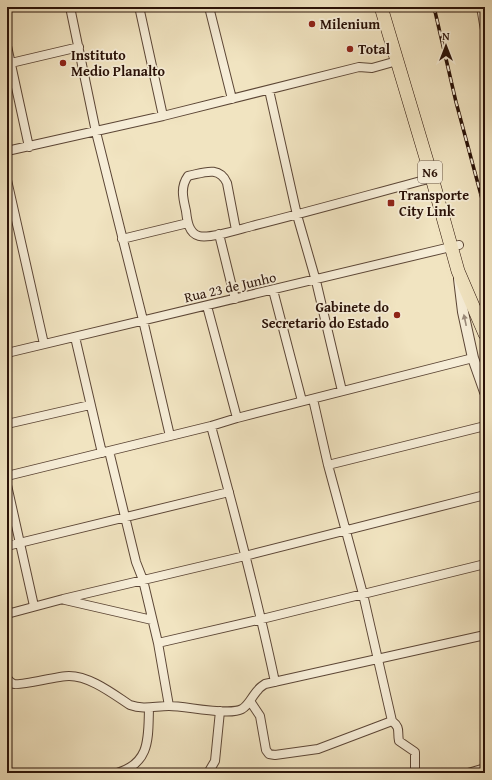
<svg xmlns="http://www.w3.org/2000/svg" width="492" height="780" font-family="'Gentium Book Plus',serif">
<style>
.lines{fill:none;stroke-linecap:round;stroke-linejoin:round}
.minor-casing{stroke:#5c4636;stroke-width:10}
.tertiary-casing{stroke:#5c4636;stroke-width:12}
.trunk-casing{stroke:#2a1208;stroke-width:14}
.minor{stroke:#f6edd7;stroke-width:8}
.tertiary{stroke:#f6edd7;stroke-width:10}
.trunk{stroke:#f1e4c1;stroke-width:13}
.rail-casing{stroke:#2a1208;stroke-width:3.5}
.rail{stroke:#f6edd7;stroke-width:2;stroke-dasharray:6;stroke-linecap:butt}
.oneway{fill:#9a8a7a}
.poi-dot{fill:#8f2418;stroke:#f6edd7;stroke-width:1.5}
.labels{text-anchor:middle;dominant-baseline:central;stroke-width:3.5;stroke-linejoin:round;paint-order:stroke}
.shield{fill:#f6edd7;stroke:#675446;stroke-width:1}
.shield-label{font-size:13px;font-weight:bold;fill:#2a1208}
.poi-label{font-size:14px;font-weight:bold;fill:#2a1208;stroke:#f6edd7;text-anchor:start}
.street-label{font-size:14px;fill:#2a1208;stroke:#f6edd7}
</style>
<rect width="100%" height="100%" fill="#f1e4c1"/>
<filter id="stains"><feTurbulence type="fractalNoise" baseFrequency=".005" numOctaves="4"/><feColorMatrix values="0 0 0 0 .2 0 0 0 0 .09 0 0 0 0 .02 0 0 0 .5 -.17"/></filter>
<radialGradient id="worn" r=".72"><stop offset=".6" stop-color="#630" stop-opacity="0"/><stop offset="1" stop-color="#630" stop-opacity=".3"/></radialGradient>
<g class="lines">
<g class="minor-casing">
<path id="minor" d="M 70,7 L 96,132 L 143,320 L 170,436
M 209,7 L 232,99
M 481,7 L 485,30
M 140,11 L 163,116
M 7,46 L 29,147
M 11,63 L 79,47
M 269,90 L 297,215 L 316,281 L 342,391
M 7,151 L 163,116 L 359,67 L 372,68 L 397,61
M 7,180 L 44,344
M 236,230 L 227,183 C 219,165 203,173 188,176 C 180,187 183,198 186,211 C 187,219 188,233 199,236 C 210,239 240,229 252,226 C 312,211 372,194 432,178
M 219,234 L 235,299
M 122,239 L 188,223
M 273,290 L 302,401
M 207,306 L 237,418
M 75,337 L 102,453
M 7,353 L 459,245
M 313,399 L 328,465 L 363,594 L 392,721 C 401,728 397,731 399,741 L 415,752 L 415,773
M 7,424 L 90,405
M 211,426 C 234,510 257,596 275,682
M 109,451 L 136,562 L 143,580 L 158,643 L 169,706
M 328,465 L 485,426
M 7,476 L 211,426 L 237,418 L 473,358
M 7,485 L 34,606
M 7,546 L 229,492
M 65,600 L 152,620
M 7,614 L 63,599 L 245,556 L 485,495
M 158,643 L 262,619 L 485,564
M 7,678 C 9,681 11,683 14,684 C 21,686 57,676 69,676 C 90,676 113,694 130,705 C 144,710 155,706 169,706 C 186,706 229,716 242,709 C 249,705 252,696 258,690 C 259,688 262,686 265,684 L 485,635
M 250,701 L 260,716 L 266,750 L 269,754 L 275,755 L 318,749 L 392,721
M 117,773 C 151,763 148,737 149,709
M 208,773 L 215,761 L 220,711
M 468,773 L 485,768"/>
</g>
<g class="tertiary-casing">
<path id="tertiary" d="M 459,279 L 463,312 L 473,358 L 485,392"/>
</g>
<g class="trunk-casing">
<path id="trunk" d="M 381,7 L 432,178 L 458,271 L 485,334"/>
</g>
<use href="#minor" class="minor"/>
<use href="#tertiary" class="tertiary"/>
<use href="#trunk" class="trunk"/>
<g class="rail-casing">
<path id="rail" d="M 434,7 L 456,102 L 485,210"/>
</g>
<use href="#rail" class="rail"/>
</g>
<defs><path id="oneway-solid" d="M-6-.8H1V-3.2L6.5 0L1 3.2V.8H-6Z"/></defs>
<use class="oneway" href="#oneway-solid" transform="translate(465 320) rotate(-102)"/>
<g class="poi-dot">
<circle cx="312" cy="24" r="4"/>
<circle cx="350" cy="49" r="4"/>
<circle cx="63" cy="63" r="4"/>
<rect x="387" y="199" width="8" height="8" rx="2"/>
<circle cx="397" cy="315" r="4"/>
</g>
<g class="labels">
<rect class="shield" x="418" y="161" width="24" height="22" rx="3"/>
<g class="shield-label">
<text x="430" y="172">N6</text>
</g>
<g class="poi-label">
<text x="320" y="24">Milenium</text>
<text x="358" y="49">Total</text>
<text x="71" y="55">Instituto<tspan x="71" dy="16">Medio Planalto</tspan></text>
<text x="399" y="195">Transporte<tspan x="399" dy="16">City Link</tspan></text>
<text x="389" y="307" text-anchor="end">Gabinete do<tspan x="389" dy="16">Secretario do Estado</tspan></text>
</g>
<g class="street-label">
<text transform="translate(230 287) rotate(-13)">Rua 23 de Junho</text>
</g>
</g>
<rect width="492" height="780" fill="none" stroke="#f1e4c1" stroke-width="24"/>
<rect x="8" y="8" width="476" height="764" fill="none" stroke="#2a1208" stroke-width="2"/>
<rect x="12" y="12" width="468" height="756" fill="none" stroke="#2a1208"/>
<g transform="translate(446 46)" stroke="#f6edd7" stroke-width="3" paint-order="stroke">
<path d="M0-3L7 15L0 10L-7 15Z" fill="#2a1208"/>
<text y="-6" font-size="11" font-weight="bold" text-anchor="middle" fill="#2a1208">N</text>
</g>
<rect width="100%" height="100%" filter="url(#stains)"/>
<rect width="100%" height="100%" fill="url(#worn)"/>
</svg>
